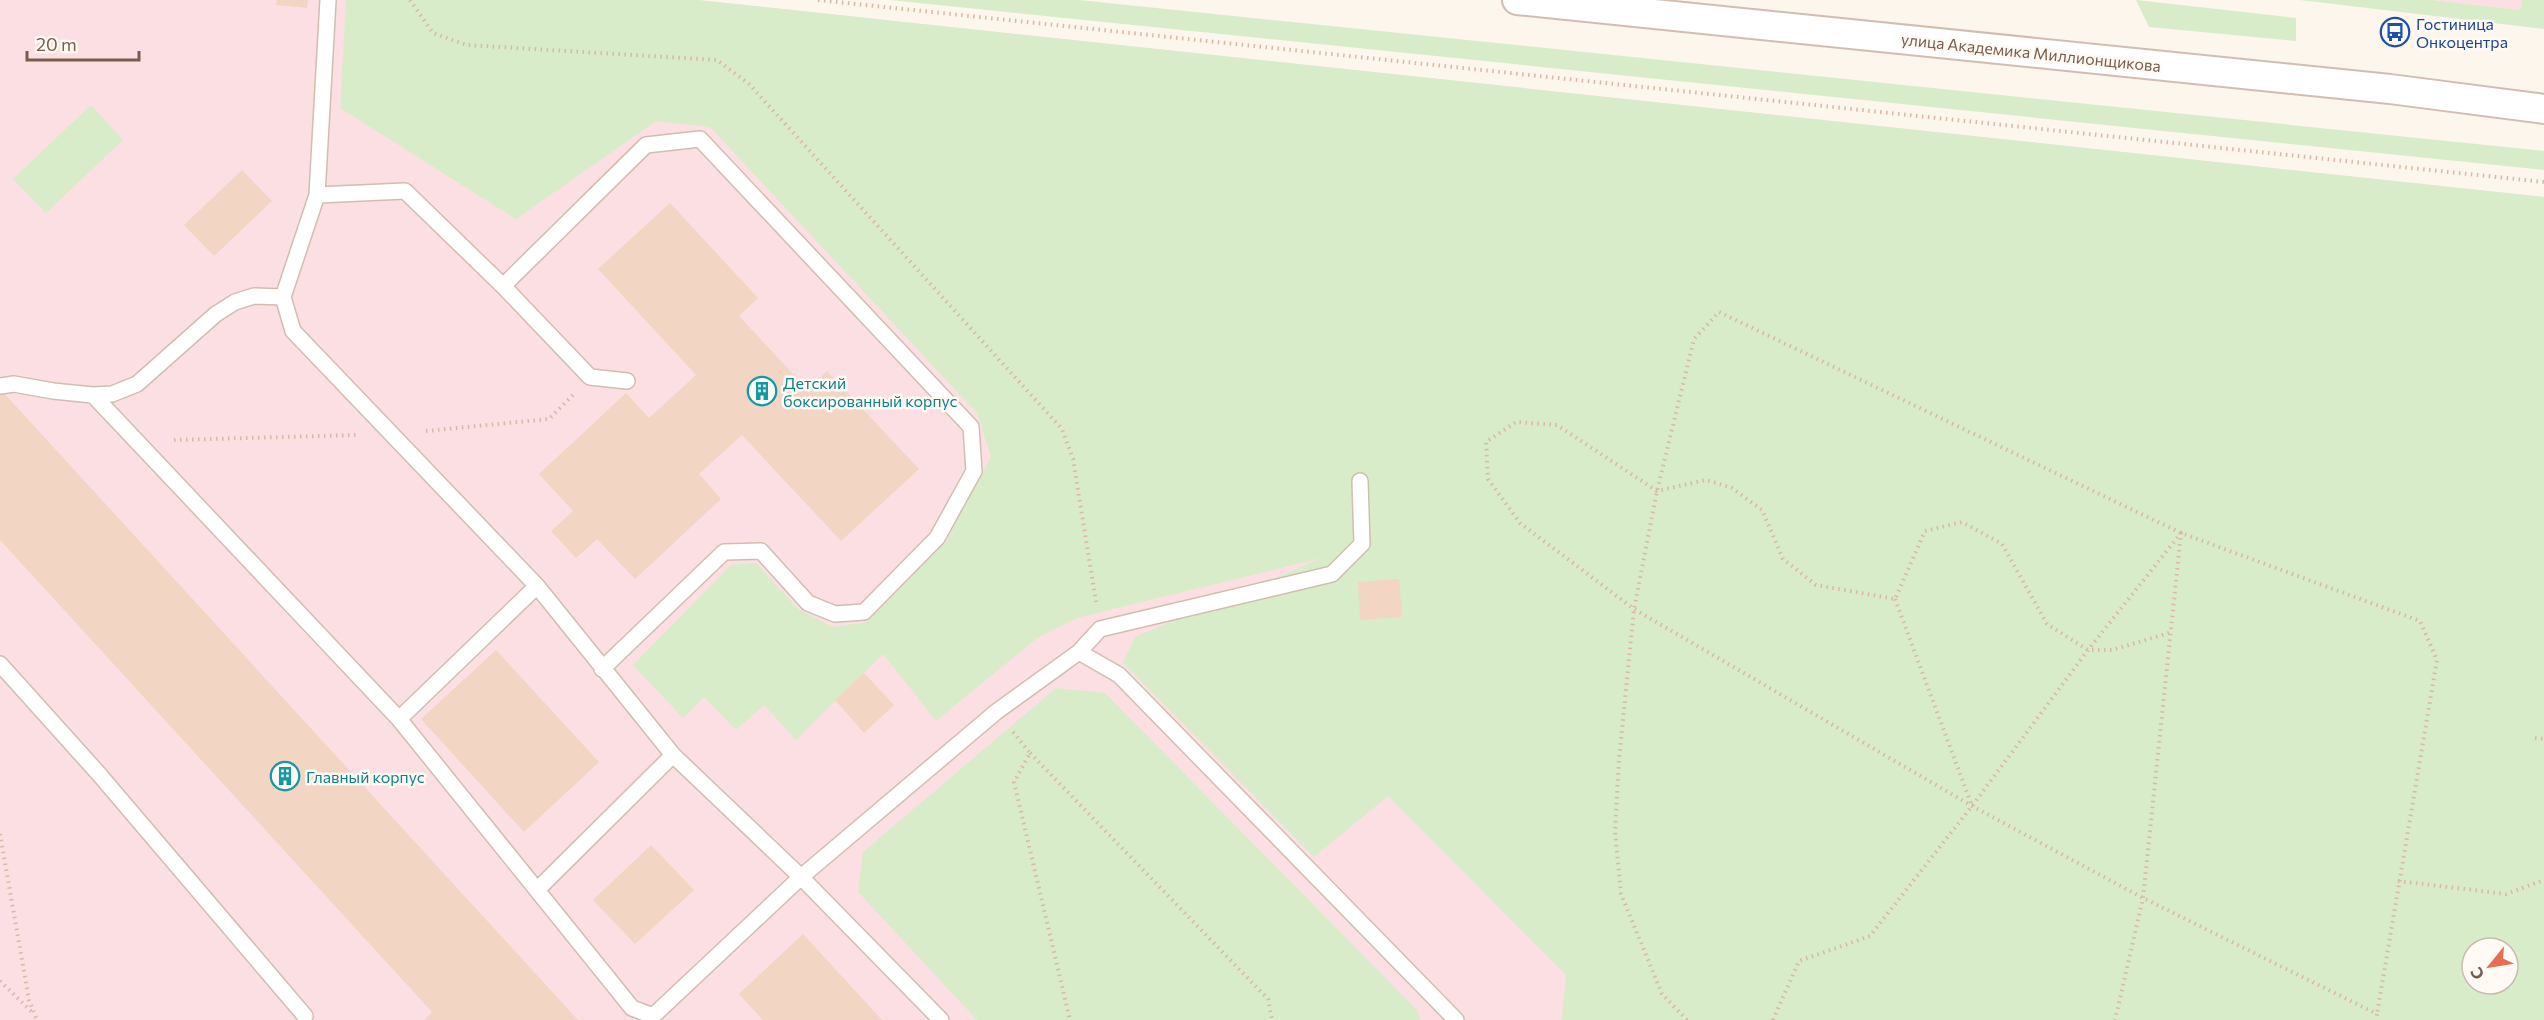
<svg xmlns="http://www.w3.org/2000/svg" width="2544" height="1020" font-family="Commissioner,sans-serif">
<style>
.medical{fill:#fbdfe3}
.green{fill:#d8ecc9;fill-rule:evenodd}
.building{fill:#f3d5c3}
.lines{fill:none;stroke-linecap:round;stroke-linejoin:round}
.service-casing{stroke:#d1beb0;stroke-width:18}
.minor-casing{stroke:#d1beb0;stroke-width:32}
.path{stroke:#d9b8a5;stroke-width:4;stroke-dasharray:1.5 4.5;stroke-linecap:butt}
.service{stroke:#fff;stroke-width:15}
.minor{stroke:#fff;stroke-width:28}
.labels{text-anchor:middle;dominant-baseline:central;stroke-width:5;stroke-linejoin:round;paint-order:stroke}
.transit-label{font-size:16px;fill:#164399;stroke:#fffaf3;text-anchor:start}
.street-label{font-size:16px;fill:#7a5c4d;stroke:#fffaf3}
.culture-label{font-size:16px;fill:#0d838f;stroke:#fffaf3;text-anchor:start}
</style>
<rect width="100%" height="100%" fill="#fdf6ec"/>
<path class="medical" d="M 0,0 L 698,0 L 2544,197 L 2472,948 L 2471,1020 L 0,1020 Z
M 2433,0 L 2522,0 L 2520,10 Z"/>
<path class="green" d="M 346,0 L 698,0 L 2544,197 L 2544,1020 L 1562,1020 L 1566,975 L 1388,796 L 1314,857 L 1123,663 L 1135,637 L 1322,558 L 1077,618 L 1037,638 L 936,721 L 883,654 L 796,740 L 764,705 L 736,730 L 704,697 L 683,718 L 633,665 L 731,565 L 756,563 L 799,610 L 833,627 L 867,622 L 945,543 L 991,457 L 977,413 L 710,127 L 656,121 L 516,219 L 340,108 ZM 2472,948 L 2508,948 L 2508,984 L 2472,984 Z
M 890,0 L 1079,0 L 2544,151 L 2544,170 Z
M 2136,0 L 2296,18 L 2296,41 L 2149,27 Z
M 2300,0 L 2433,0 L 2520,10 L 2522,0 L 2544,0 L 2544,29 Z
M 91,105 L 123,140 L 46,213 L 13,179 Z
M 1056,688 L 1105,693 L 1418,1011 L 1420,1020 L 977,1020 L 858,892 L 863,852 Z"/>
<path class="building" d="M 277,0 L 308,0 L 307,8 L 276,5 Z
M 242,170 L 272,201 L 214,256 L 184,225 Z
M 670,203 L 758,298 L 739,316 L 808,390 L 827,371 L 919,469 L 841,541 L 742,435 L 699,474 L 721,499 L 635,579 L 597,539 L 576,558 L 551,531 L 573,511 L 539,474 L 626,393 L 649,418 L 696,375 L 598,269 Z
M 2,391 L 578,1020 L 424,1020 L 432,1012 L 0,540 L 0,393 Z
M 1399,579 L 1402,617 L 1360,620 L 1358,582 Z
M 496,650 L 599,762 L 524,832 L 421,719 Z
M 864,673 L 894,705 L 864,733 L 835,700 Z
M 651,845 L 694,890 L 635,944 L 593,900 Z
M 803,934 L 882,1020 L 763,1020 L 739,994 Z"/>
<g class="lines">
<g class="service-casing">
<path id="service" d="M 328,0 L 317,195 L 283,297 L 293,331 L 537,586 L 673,755 L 801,877 L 941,1020
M 317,195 L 405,191 L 503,286 L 646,145 L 700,139 L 971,427 L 974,471 L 937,538 L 864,612 L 835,614 L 808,603 L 761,551 L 724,552 L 602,669
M 503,286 L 590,377 L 627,381
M 0,386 L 14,384 L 53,391 L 93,395 L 112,394 L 137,384 L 216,314 L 235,302 L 254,296 L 283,297
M 93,395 L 399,719 L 632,1008 L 653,1016 L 801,877 L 996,712 L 1079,652 L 1119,675 L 1456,1020
M 1079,652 L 1100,629 L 1332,574 L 1362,544 L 1360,481
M 0,664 L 98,773 L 305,1016
M 399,719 L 537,586
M 537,890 L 673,755"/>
</g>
<g class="minor-casing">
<path id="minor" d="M 1517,0 L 2390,89 L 2544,109"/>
</g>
<path class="path" d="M 410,0 L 433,33 L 467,45 L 717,60 L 749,84 L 1062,429 L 1073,459 L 1096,602
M 818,0 L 2544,182
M 426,431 L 549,419 L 573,395
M 174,440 L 356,435
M 1895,599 L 1972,806
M 2169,633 L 2112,650 L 2088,650 L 2047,624 L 2002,544 L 1962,522 L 1925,531 L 1895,599 L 1816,585 L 1783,559 L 1762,510 L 1732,488 L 1706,480 L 1657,491 L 1557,425 L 1516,422 L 1486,442 L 1488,479 L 1520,523 L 1634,609 L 1972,806 L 2143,898 L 2377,1014 L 2376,1020
M 1013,732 L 1030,753 L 1014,782 L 1070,1020
M 2535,738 L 2544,739
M 1030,753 L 1268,999 L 1272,1020
M 0,834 L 29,1000 L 37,1020
M 2398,881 L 2506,894 L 2544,880
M 0,981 L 33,1013
M 1687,1020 L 1662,994 L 1621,894 L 1615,831 L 1619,760 L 1634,609 L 1657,491 L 1694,339 L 1719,312 L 2181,533 L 2420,621 L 2437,660 L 2377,1014
M 1773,1020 L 1799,961 L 1870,936 L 1972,806 L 2088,650 L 2181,533 L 2143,898 L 2115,1020"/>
<use href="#service" class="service"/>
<use href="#minor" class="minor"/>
</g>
<defs>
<g id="bus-ring" transform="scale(1.5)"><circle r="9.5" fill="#fffaf3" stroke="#1a4fb4" stroke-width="1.5"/><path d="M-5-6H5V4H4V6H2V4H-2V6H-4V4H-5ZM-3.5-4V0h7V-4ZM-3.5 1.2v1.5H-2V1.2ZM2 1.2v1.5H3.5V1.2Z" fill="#1a4fb4"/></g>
<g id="building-ring" transform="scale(1.5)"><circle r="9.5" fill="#fffaf3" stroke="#0f9aa8" stroke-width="1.5"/><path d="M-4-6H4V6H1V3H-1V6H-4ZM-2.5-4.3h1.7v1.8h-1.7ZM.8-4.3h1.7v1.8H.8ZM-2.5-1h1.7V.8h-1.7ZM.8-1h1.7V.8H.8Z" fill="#0f9aa8"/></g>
</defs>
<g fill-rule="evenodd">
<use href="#bus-ring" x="2395" y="32"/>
<use href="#building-ring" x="762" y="391"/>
<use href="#building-ring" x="285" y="776"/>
</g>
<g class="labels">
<g class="transit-label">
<text x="2416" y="23">Гостиница<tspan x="2416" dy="18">Онкоцентра</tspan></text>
</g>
<g class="street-label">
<text transform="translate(2031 52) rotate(6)">улица Академика Миллионщикова</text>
</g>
<g class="culture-label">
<text x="783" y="382">Детский<tspan x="783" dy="18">боксированный корпус</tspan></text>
<text x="306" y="776">Главный корпус</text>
</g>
</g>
<g transform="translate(2490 966) rotate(240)"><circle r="28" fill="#fffaf3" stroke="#cabbb1" stroke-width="1.5"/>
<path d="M0-4.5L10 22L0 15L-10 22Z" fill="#e76f51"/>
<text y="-9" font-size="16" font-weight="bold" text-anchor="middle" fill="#7a5c4d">С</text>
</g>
<path d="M27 51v9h112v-9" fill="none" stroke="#7a5c4d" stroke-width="3"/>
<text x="36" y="51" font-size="18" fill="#7a5c4d" stroke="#fffaf3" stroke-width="4.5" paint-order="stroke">20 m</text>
</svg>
